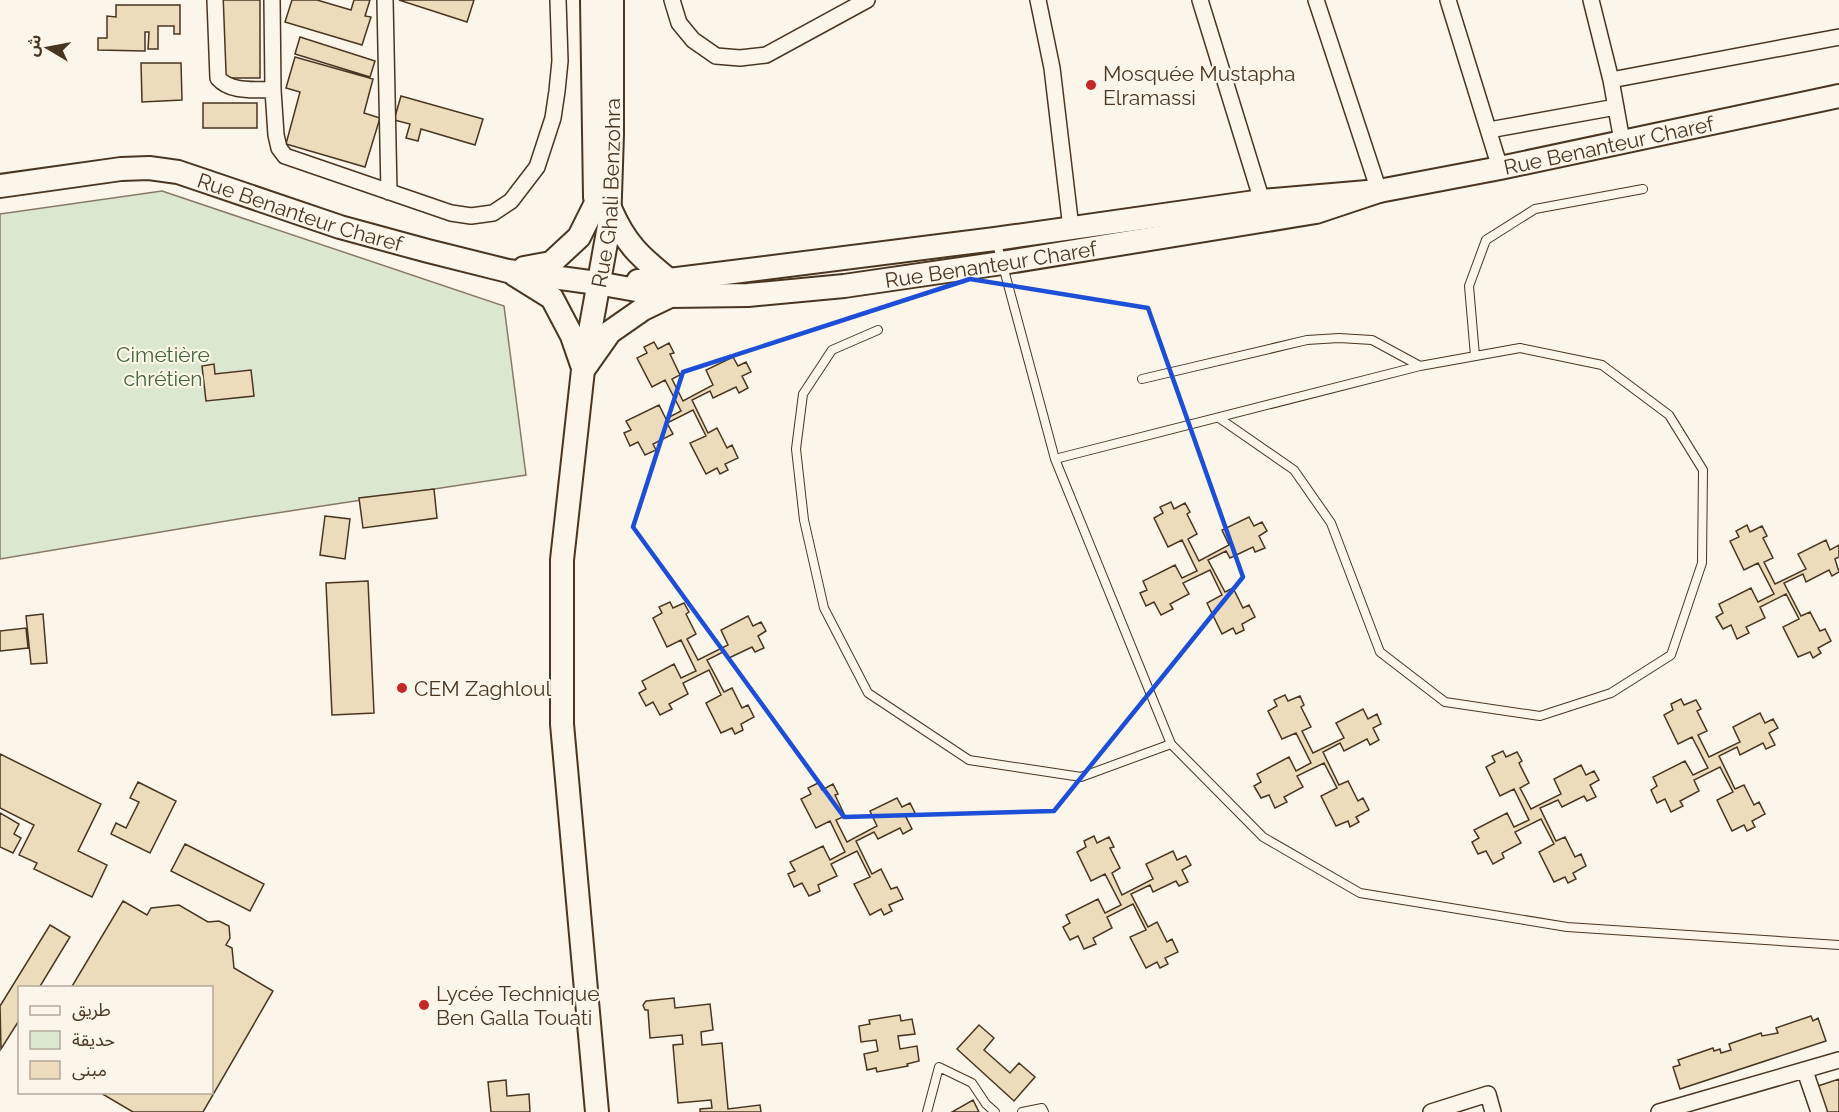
<svg xmlns="http://www.w3.org/2000/svg" width="1839" height="1112" font-family="Raleway,'Noto Sans Arabic',sans-serif">
<style>
.green{fill:#dce7d0;stroke:#887966;stroke-width:1.5}
.building{fill:#ecdcbc;stroke:#4a3520;stroke-width:1.5}
.lines{fill:none;stroke-linecap:round;stroke-linejoin:round}
.lane-casing{stroke:#4a3520;stroke-width:10}
.street-casing{stroke:#4a3520;stroke-width:18}
.secondary-casing{stroke:#4a3520;stroke-width:26}
.lane{stroke:#fbf6e9;stroke-width:8}
.street{stroke:#fbf6e9;stroke-width:15}
.secondary{stroke:#fbf6e9;stroke-width:22}
.marked{fill:none;stroke:#1d4ed8;stroke-width:4.5;stroke-linejoin:round}
.poi-dot{fill:#c62828;stroke:#fbf6e9;stroke-width:2}
.labels{text-anchor:middle;dominant-baseline:central;stroke-width:4.5;stroke-linejoin:round;paint-order:stroke}
.poi-label{font-size:21px;fill:#4a3520;stroke:#fbf6e9;text-anchor:start}
.street-label{font-size:21px;fill:#4a3520;stroke:#fbf6e9}
.park-label{font-size:21px;fill:#436837;stroke:#fbf6e9}
</style>
<rect width="100%" height="100%" fill="#fbf6e9"/>
<path class="green" d="M 162,191 L 504,306 L 526,475 L 250,517 L 0,559 L 0,214 Z"/>
<path class="building" d="M 223,0 L 260,0 L 260,78 L 223,78 Z
M 292,0 L 317,0 L 351,10 L 354,0 L 370,0 L 365,16 L 371,17 L 362,45 L 285,22 Z
M 399,0 L 474,0 L 467,22 Z
M 116,5 L 180,5 L 180,34 L 174,34 L 174,26 L 158,26 L 158,49 L 148,49 L 149,32 L 145,32 L 145,51 L 98,50 L 98,38 L 107,38 L 107,16 L 116,17 Z
M 300,37 L 375,61 L 370,77 L 295,54 Z
M 295,57 L 373,79 L 364,113 L 380,118 L 365,167 L 286,144 L 300,92 L 286,88 Z
M 141,63 L 181,63 L 182,100 L 142,102 Z
M 401,96 L 483,119 L 475,145 L 421,129 L 418,141 L 406,138 L 410,124 L 394,120 Z
M 203,103 L 257,103 L 257,128 L 203,128 Z
M 654,342 L 658,349 L 669,343 L 674,353 L 670,354 L 680,375 L 672,379 L 683,401 L 713,385 L 706,370 L 733,357 L 738,366 L 746,362 L 751,372 L 742,376 L 748,388 L 739,393 L 736,387 L 713,398 L 710,391 L 692,400 L 708,433 L 717,428 L 727,448 L 732,445 L 738,458 L 725,464 L 728,470 L 720,474 L 717,468 L 706,474 L 690,443 L 706,436 L 693,410 L 667,423 L 673,434 L 653,444 L 656,450 L 645,455 L 638,442 L 630,446 L 624,433 L 631,430 L 626,421 L 659,405 L 666,419 L 681,411 L 665,380 L 652,387 L 637,358 L 647,353 L 644,347 Z
M 214,364 L 215,374 L 251,370 L 254,396 L 206,401 L 202,366 Z
M 434,489 L 437,518 L 363,528 L 359,498 Z
M 1171,502 L 1174,509 L 1185,503 L 1190,512 L 1187,514 L 1197,534 L 1188,539 L 1199,561 L 1229,545 L 1222,530 L 1249,517 L 1254,526 L 1262,522 L 1267,531 L 1259,536 L 1265,548 L 1255,552 L 1253,547 L 1230,558 L 1226,551 L 1208,560 L 1225,592 L 1233,588 L 1243,608 L 1249,605 L 1255,617 L 1242,624 L 1244,630 L 1236,634 L 1233,628 L 1222,634 L 1207,603 L 1222,595 L 1210,570 L 1183,583 L 1189,594 L 1170,604 L 1173,609 L 1161,615 L 1154,602 L 1146,606 L 1140,593 L 1147,590 L 1143,581 L 1175,565 L 1182,578 L 1197,571 L 1182,540 L 1168,547 L 1154,518 L 1163,513 L 1160,507 Z
M 325,516 L 350,519 L 345,559 L 320,555 Z
M 1747,525 L 1750,532 L 1762,526 L 1767,536 L 1763,538 L 1773,558 L 1764,562 L 1775,584 L 1806,569 L 1798,554 L 1826,540 L 1830,550 L 1839,545 L 1839,557 L 1835,559 L 1839,572 L 1832,576 L 1829,570 L 1806,582 L 1803,574 L 1784,583 L 1801,616 L 1810,612 L 1820,631 L 1825,629 L 1831,641 L 1818,648 L 1821,653 L 1813,658 L 1810,652 L 1798,657 L 1783,627 L 1799,619 L 1786,594 L 1760,607 L 1765,618 L 1746,627 L 1749,633 L 1737,639 L 1731,625 L 1723,629 L 1716,617 L 1723,613 L 1719,604 L 1751,588 L 1758,602 L 1774,594 L 1758,563 L 1744,570 L 1730,541 L 1739,537 L 1736,531 Z
M 368,581 L 374,713 L 332,715 L 326,583 Z
M 670,602 L 673,608 L 684,603 L 689,612 L 686,614 L 696,634 L 687,639 L 698,660 L 728,645 L 721,630 L 748,616 L 753,626 L 761,622 L 766,631 L 758,636 L 764,648 L 755,652 L 752,647 L 729,658 L 725,651 L 707,660 L 724,692 L 732,688 L 742,708 L 748,705 L 754,717 L 741,724 L 743,730 L 735,734 L 732,728 L 721,733 L 706,703 L 721,695 L 709,670 L 683,683 L 688,694 L 669,704 L 672,709 L 660,715 L 653,702 L 646,706 L 639,693 L 646,689 L 642,681 L 674,664 L 681,678 L 696,671 L 681,640 L 667,647 L 653,618 L 662,613 L 659,607 Z
M 43,614 L 47,663 L 31,664 L 26,616 Z
M 26,628 L 28,648 L 0,651 L 0,631 Z
M 1285,695 L 1288,701 L 1300,696 L 1304,705 L 1301,707 L 1311,727 L 1302,731 L 1313,753 L 1344,738 L 1336,723 L 1363,709 L 1368,719 L 1377,714 L 1381,724 L 1373,728 L 1379,740 L 1370,745 L 1367,739 L 1344,751 L 1340,743 L 1323,752 L 1339,785 L 1348,781 L 1358,801 L 1363,798 L 1369,810 L 1356,817 L 1359,822 L 1350,827 L 1348,821 L 1336,826 L 1321,796 L 1337,788 L 1324,763 L 1297,776 L 1303,787 L 1284,797 L 1287,802 L 1275,808 L 1269,795 L 1261,798 L 1254,786 L 1261,782 L 1257,774 L 1289,757 L 1296,771 L 1311,763 L 1296,733 L 1282,739 L 1268,711 L 1277,706 L 1274,700 Z
M 1681,699 L 1684,705 L 1696,700 L 1701,709 L 1697,711 L 1707,731 L 1698,735 L 1709,757 L 1740,742 L 1733,727 L 1760,713 L 1765,723 L 1773,719 L 1778,728 L 1769,733 L 1775,745 L 1766,749 L 1763,743 L 1740,755 L 1737,747 L 1719,756 L 1735,789 L 1744,785 L 1754,805 L 1759,802 L 1765,814 L 1752,821 L 1755,827 L 1747,831 L 1744,825 L 1732,831 L 1717,800 L 1733,792 L 1720,767 L 1694,780 L 1699,791 L 1680,801 L 1683,806 L 1671,812 L 1665,799 L 1657,803 L 1651,790 L 1657,786 L 1653,777 L 1685,761 L 1693,775 L 1708,768 L 1692,737 L 1678,744 L 1664,715 L 1673,710 L 1671,704 Z
M 1503,751 L 1506,757 L 1517,752 L 1522,761 L 1519,763 L 1529,783 L 1520,788 L 1531,809 L 1561,794 L 1554,779 L 1581,765 L 1586,775 L 1594,771 L 1599,780 L 1590,785 L 1596,797 L 1587,801 L 1584,796 L 1562,807 L 1558,800 L 1540,808 L 1556,841 L 1565,837 L 1575,857 L 1581,854 L 1586,866 L 1573,873 L 1576,879 L 1568,883 L 1565,877 L 1554,882 L 1539,852 L 1554,844 L 1541,819 L 1515,832 L 1521,843 L 1502,853 L 1504,858 L 1493,864 L 1486,851 L 1478,854 L 1472,842 L 1479,838 L 1474,830 L 1507,813 L 1514,827 L 1529,820 L 1514,789 L 1500,796 L 1486,767 L 1495,762 L 1492,756 Z
M 0,754 L 101,804 L 78,851 L 107,865 L 92,897 L 34,869 L 37,863 L 19,855 L 34,825 L 0,808 Z
M 138,782 L 176,801 L 150,853 L 111,834 L 116,823 L 126,828 L 139,802 L 130,798 Z
M 818,783 L 822,790 L 833,784 L 838,794 L 835,795 L 845,816 L 836,820 L 847,842 L 877,826 L 870,811 L 897,798 L 902,807 L 910,803 L 915,813 L 906,817 L 912,829 L 903,834 L 900,828 L 878,839 L 874,832 L 856,841 L 872,874 L 881,869 L 891,889 L 897,887 L 903,899 L 889,905 L 892,911 L 884,915 L 881,909 L 870,915 L 854,884 L 870,877 L 857,851 L 831,864 L 837,876 L 818,885 L 820,891 L 809,896 L 802,883 L 794,887 L 788,874 L 795,871 L 790,862 L 823,846 L 830,860 L 845,852 L 830,821 L 816,828 L 801,799 L 811,794 L 808,788 Z
M 0,813 L 19,824 L 14,834 L 21,838 L 13,853 L 0,847 Z
M 1094,836 L 1097,843 L 1109,837 L 1114,847 L 1110,848 L 1120,868 L 1112,873 L 1122,895 L 1153,879 L 1146,864 L 1173,851 L 1177,860 L 1186,856 L 1191,865 L 1182,870 L 1188,882 L 1179,886 L 1176,881 L 1153,892 L 1150,885 L 1131,894 L 1148,927 L 1157,922 L 1167,942 L 1172,939 L 1178,952 L 1165,958 L 1168,964 L 1160,968 L 1157,962 L 1146,968 L 1130,937 L 1146,930 L 1133,904 L 1107,917 L 1112,928 L 1093,938 L 1096,944 L 1084,949 L 1078,936 L 1070,940 L 1063,927 L 1070,923 L 1066,915 L 1098,899 L 1105,913 L 1121,905 L 1105,874 L 1091,881 L 1077,852 L 1086,847 L 1084,841 Z
M 185,844 L 264,884 L 250,911 L 171,871 Z
M 123,901 L 147,915 L 151,908 L 179,905 L 208,922 L 219,921 L 229,926 L 230,938 L 226,945 L 232,948 L 234,968 L 273,991 L 203,1112 L 133,1112 L 99,1092 L 212,1092 L 212,988 L 71,988 Z
M 50,925 L 70,937 L 39,988 L 20,988 L 20,1019 L 1,1049 L 0,1006 Z
M 674,998 L 675,1008 L 710,1004 L 713,1030 L 701,1032 L 702,1045 L 722,1043 L 728,1109 L 760,1105 L 761,1112 L 700,1112 L 700,1109 L 712,1108 L 711,1100 L 678,1103 L 673,1045 L 683,1044 L 682,1035 L 650,1038 L 648,1010 L 645,1010 L 643,1005 L 646,1001 Z
M 900,1015 L 901,1021 L 912,1019 L 915,1034 L 898,1036 L 900,1049 L 917,1046 L 919,1061 L 907,1064 L 908,1066 L 877,1072 L 876,1068 L 867,1070 L 864,1054 L 878,1051 L 876,1040 L 861,1042 L 859,1026 L 870,1024 L 869,1020 Z
M 1811,1016 L 1813,1021 L 1818,1018 L 1826,1041 L 1680,1089 L 1673,1067 L 1680,1065 L 1678,1060 L 1713,1048 L 1714,1051 L 1720,1049 L 1721,1053 L 1731,1050 L 1729,1044 L 1761,1033 L 1762,1036 L 1778,1033 L 1776,1028 Z
M 979,1025 L 994,1038 L 984,1050 L 1010,1073 L 1019,1063 L 1035,1077 L 1014,1101 L 957,1049 Z
M 1839,1079 L 1839,1112 L 1827,1112 L 1818,1086 Z
M 506,1080 L 507,1096 L 529,1094 L 530,1112 L 491,1112 L 488,1082 Z
M 973,1100 L 979,1112 L 952,1112 Z"/>
<g class="lines">
<g class="lane-casing">
<path id="lane" d="M 996,240 L 1055,459 L 1171,744 L 1263,837 L 1360,893 L 1567,927 L 1839,945
M 878,330 L 832,350 L 803,394 L 796,449 L 804,520 L 824,608 L 868,693 L 969,760 L 1081,777 L 1171,744
M 1475,356 L 1469,286 L 1486,240 L 1535,209 L 1643,189
M 1142,379 L 1307,340 L 1339,338 L 1372,340 L 1420,366
M 1055,459 L 1420,366 L 1520,348 L 1602,365 L 1669,415 L 1703,470 L 1702,563 L 1671,655 L 1611,693 L 1540,716 L 1445,702 L 1380,652 L 1331,523 L 1294,470 L 1219,418
M 927,1112 L 939,1067 L 972,1083 L 986,1104 L 995,1112
M 1022,1112 L 1042,1108 L 1044,1112"/>
</g>
<g class="street-casing">
<path id="street" d="M 215,0 L 218,78 C 231,93 255,89 273,90
M 272,0 L 273,90 L 276,135 L 279,148 L 285,156 L 451,213 L 471,216 L 493,213 L 511,201 L 537,167 L 553,118 L 557,91 L 560,61 L 558,0
M 385,0 L 389,192
M 672,0 L 679,23 L 693,40 L 716,56 L 740,58 L 766,55 L 867,0
M 1038,0 L 1052,68 L 1071,228
M 1200,0 L 1262,201
M 1316,0 L 1379,191
M 1448,0 L 1500,168
M 1591,0 L 1611,80 L 1622,141
M 1611,80 L 1839,37
M 1489,130 L 1616,107
M 1805,1071 L 1819,1112
M 1431,1112 L 1488,1094 L 1493,1112
M 1659,1112 L 1839,1060"/>
</g>
<g class="secondary-casing">
<g id="secondary">
<path d="M 592,0 L 595,197"/>
<path id="s1" d="M 0,186 L 121,169 L 149,168 L 178,172 L 340,227 L 428,251 L 508,271 L 597,283 L 670,296 L 748,295 L 844,286 L 1002,263 L 1316,212 L 1379,191"/>
<path d="M 610,208 C 625,243 639,256 669,280"/>
<path d="M 524,268 L 551,263 L 579,237 L 596,203"/>
<path d="M 515,275 L 552,298 L 572,336 L 582,365"/>
<path id="s2" d="M 638,281 L 669,280 L 995,239 L 1262,201 L 1379,191 L 1500,168 L 1839,96"/>
<path d="M 586,366 L 610,332 L 643,309 L 670,296"/>
<path id="s3" d="M 597,1112 L 562,724 L 562,560 L 583,370 L 609,226 L 612,134 L 612,0"/>
</g>
</g>
<use href="#lane" class="lane"/>
<use href="#street" class="street"/>
<use href="#secondary" class="secondary"/>
</g>
<path class="marked" d="M 970,279 L 1148,308 L 1243,577 L 1054,811 L 844,817 L 633,527 L 683,372 Z"/>
<g class="poi-dot">
<circle cx="1091" cy="85" r="6"/>
<circle cx="402" cy="688" r="6"/>
<circle cx="424" cy="1005" r="6"/>
</g>
<g class="labels">
<g class="poi-label">
<text x="1103" y="73">Mosquée Mustapha<tspan x="1103" dy="24">Elramassi</tspan></text>
<text x="414" y="688">CEM Zaghloul</text>
<text x="436" y="993">Lycée Technique<tspan x="436" dy="24">Ben Galla Touati</tspan></text>
</g>
<g class="street-label">
<text stroke="none"><textPath href="#s2" startOffset="981">Rue Benanteur Charef</textPath></text>
<text stroke="none"><textPath href="#s3" startOffset="924">Rue Ghali Benzohra</textPath></text>
<text stroke="none"><textPath href="#s1" startOffset="308">Rue Benanteur Charef</textPath></text>
<text stroke="none"><textPath href="#s1" startOffset="1011">Rue Benanteur Charef</textPath></text>
</g>
<g class="park-label">
<text x="163" y="354">Cimetière<tspan x="163" dy="24">chrétien</tspan></text>
</g>
</g>
<rect x="18" y="986" width="195" height="108" fill="#fbf6e9" stroke="#b4a999" stroke-width="1.5"/>
<rect x="30" y="1006" width="30" height="9" fill="#fbf6e9" stroke="#b4a999" stroke-width="1.5"/>
<text x="72" y="1016" font-size="18" fill="#4a3520">طريق</text>
<rect x="30" y="1031" width="30" height="18" fill="#dce7d0" stroke="#b4a999" stroke-width="1.5"/>
<text x="72" y="1046" font-size="18" fill="#4a3520">حديقة</text>
<rect x="30" y="1061" width="30" height="18" fill="#ecdcbc" stroke="#b4a999" stroke-width="1.5"/>
<text x="72" y="1076" font-size="18" fill="#4a3520">مبنى</text>
<g transform="translate(48 48) rotate(280)" stroke="#fbf6e9" stroke-width="4.5" paint-order="stroke">
<path d="M0-4.5L10 22L0 15L-10 22Z" fill="#4a3520"/>
<text y="-9" font-size="16" font-weight="bold" text-anchor="middle" fill="#4a3520">ش</text>
</g>
</svg>
